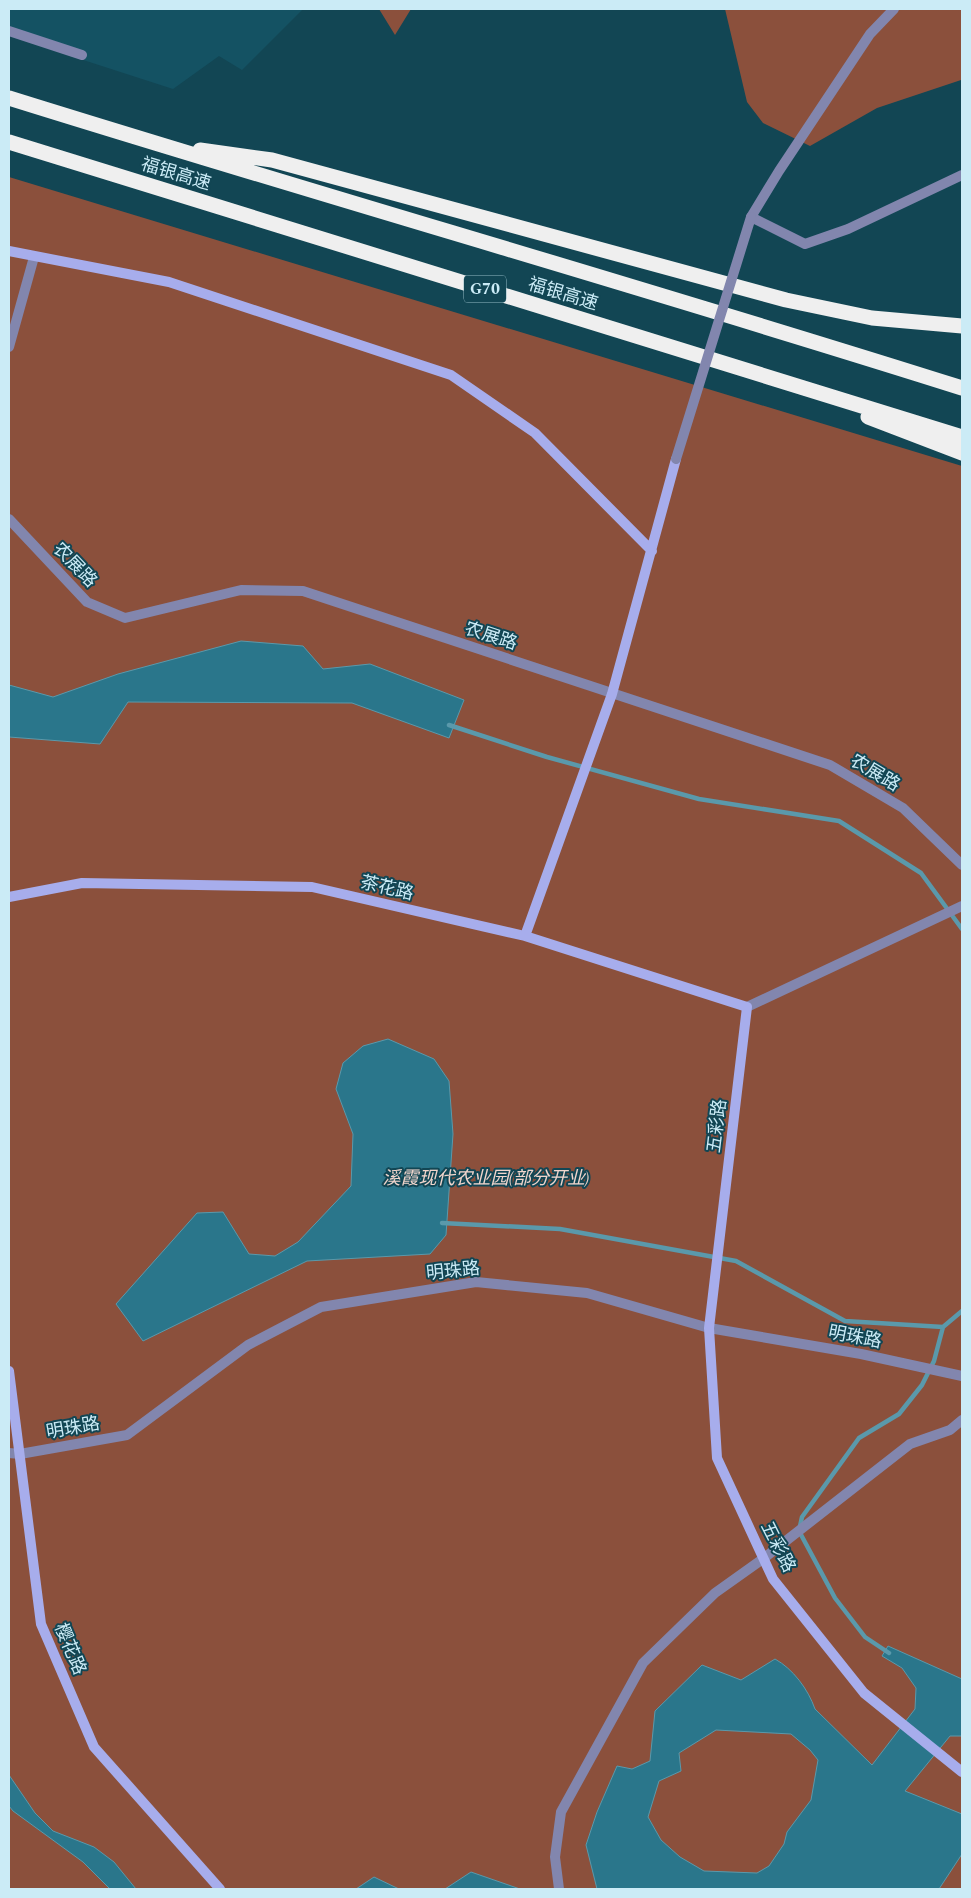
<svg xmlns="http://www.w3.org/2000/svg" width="971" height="1898" font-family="Spectral,'Noto Sans SC',serif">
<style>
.built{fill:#145263}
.green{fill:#8b503c}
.water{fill:#2a768b;stroke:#5a99ab;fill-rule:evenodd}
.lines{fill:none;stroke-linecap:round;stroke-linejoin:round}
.stream{stroke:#5a99ab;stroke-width:4.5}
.street{stroke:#8286ae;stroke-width:10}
.secondary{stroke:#a7adec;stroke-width:10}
.highway{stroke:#efefef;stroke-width:15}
.street-bridge{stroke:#8286ae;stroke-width:10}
.labels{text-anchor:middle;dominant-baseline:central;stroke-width:4;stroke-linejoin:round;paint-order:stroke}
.shield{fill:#124654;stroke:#94bac5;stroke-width:1}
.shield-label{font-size:16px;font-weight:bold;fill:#cbebf6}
.street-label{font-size:18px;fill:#cbebf6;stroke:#124654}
.park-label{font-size:18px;font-style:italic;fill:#f1d6cd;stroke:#124654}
</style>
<rect width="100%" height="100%" fill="#124654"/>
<path class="built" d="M 9,9 L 303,9 L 242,70 L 219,56 L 173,89 L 9,36 Z"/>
<path class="green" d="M 379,9 L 411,9 L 395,35 Z
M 725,9 L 962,9 L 962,74 L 961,80 L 877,108 L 810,146 L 763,123 L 747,102 Z
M 9,177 L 962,466 L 962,1889 L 9,1889 Z"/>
<path class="water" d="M 241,641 L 303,646 L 323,669 L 370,664 L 464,700 L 449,738 L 352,703 L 128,702 L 100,744 L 9,737 L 9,685 L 53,697 L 118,674 Z
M 388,1039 L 434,1059 L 449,1081 L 453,1134 L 446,1235 L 430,1254 L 307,1261 L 143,1341 L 116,1304 L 197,1213 L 223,1212 L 249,1254 L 275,1256 L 298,1242 L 351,1186 L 353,1134 L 336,1089 L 343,1063 L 363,1046 Z
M 888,1646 L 962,1679 L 962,1736 L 950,1736 L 905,1791 L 962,1814 L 962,1854 L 939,1889 L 597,1889 L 586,1845 L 597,1812 L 617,1766 L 632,1769 L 650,1761 L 655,1711 L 702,1665 L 741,1680 L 775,1659 C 793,1669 808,1689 815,1709 L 872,1765 L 915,1709 L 916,1688 L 902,1668 L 882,1656 ZM 716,1730 L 791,1734 L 810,1750 L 818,1760 L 811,1800 L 787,1832 L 784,1844 L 769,1866 L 757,1873 L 704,1871 L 680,1857 L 661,1840 L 648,1817 L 659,1781 L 681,1771 L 679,1753 Z
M 9,1775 L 35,1813 L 53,1831 L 94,1847 L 114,1862 L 136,1889 L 110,1889 L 83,1862 L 13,1811 L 9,1806 Z
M 471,1872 L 520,1889 L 445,1889 Z
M 374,1877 L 399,1889 L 356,1889 Z"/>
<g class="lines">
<path class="stream" d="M 449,725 L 547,757 L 699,799 L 839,821 L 921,873 L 962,929
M 442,1223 L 560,1229 L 736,1261 L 845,1321 L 943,1327
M 889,1653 L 865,1637 L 835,1598 L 799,1531 L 802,1517 L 859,1438 L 899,1414 L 922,1385 L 934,1361 L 943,1327 L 962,1311"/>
<path class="street" d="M 894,9 L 870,34 L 779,171 L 751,217 L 805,244 L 848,229 L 962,175
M 9,31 L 82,55
M 9,347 L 34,257
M 9,519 L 87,602 L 125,618 L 241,590 L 303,591 L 830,765 L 903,808 L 962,865
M 747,1007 L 962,906
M 9,1453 L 20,1454 L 127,1435 L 248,1345 L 321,1307 L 476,1282 L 587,1293 L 709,1328 L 861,1354 L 962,1376
M 559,1889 L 555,1857 L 561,1812 L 643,1663 L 715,1593 L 764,1558 L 910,1444 L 950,1430 L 962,1420"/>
<path class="secondary" d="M 9,251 L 169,282 L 451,375 L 535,433 L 652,551
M 9,897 L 82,883 L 312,887 L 525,936 L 747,1007 L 709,1328 L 717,1458 L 773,1579 L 864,1693 L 962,1772
M 525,936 L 612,694 L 676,459
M 9,1371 L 41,1624 L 94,1747 L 220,1889"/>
<path class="highway" d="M 9,98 C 326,197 646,288 962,388
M 9,142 L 962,437
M 200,150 L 272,160 L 786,300 L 872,318 L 962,326
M 868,417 L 962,453"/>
<path class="street-bridge" d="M 676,459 L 751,217"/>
</g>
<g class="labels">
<rect class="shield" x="464" y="275.5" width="42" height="27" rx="4"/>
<g class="shield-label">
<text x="485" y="289">G70</text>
</g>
<g class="street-label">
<text transform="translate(176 174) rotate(17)">福银高速</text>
<text transform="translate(563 294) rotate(17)">福银高速</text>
<text transform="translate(75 565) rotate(46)">农展路</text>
<text transform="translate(491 636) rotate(18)">农展路</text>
<text transform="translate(875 773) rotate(31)">农展路</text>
<text transform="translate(387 888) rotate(13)">茶花路</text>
<text transform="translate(717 1126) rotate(-83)">五彩路</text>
<text transform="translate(453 1271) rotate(-6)">明珠路</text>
<text transform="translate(855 1337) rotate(11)">明珠路</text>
<text transform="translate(73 1428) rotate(-10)">明珠路</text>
<text transform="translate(778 1547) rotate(63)">五彩路</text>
<text transform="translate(70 1649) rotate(67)">樱花路</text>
</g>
<g class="park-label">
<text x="486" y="1178">溪霞现代农业园(部分开业)</text>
</g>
</g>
<rect width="971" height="1898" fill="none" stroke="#cbebf6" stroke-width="20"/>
</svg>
